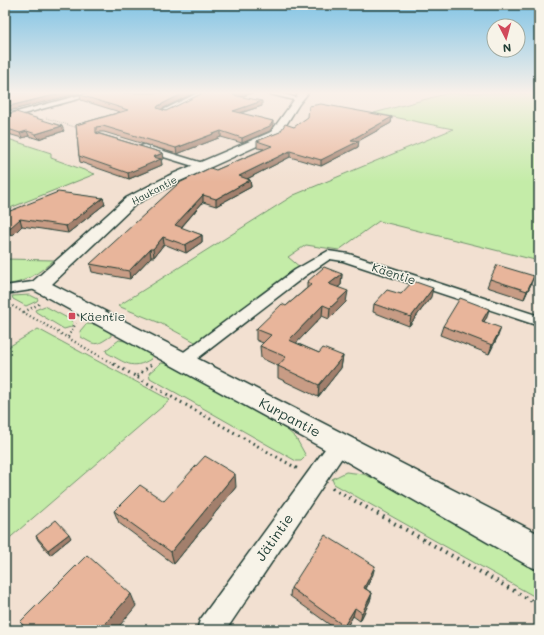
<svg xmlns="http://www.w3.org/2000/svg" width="544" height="635" font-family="Mali,sans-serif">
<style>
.green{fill:#c4eca8;stroke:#72946e}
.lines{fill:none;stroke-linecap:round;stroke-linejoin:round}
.street-casing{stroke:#1f3d34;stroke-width:3}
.secondary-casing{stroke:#1f3d34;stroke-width:3}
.path-far3{stroke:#1f3d34;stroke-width:1;stroke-dasharray:0.5 1.5;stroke-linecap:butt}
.path-far2{stroke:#1f3d34;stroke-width:2.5;stroke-dasharray:1 3;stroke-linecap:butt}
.path-far1{stroke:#1f3d34;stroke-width:3;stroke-dasharray:1.5 4;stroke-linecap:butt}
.path{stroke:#1f3d34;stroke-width:4;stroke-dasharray:1.5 5;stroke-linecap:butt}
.street{fill:#f7f3e8;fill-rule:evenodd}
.secondary{fill:#f7f3e8;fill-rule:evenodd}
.wall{fill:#c89c85;stroke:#1f3d34}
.shaded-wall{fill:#a27f6c;stroke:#1f3d34}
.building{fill:#e8b59b;stroke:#1f3d34}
.poi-dot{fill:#d1495b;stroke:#f7f3e8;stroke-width:1.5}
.labels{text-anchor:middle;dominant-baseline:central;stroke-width:3;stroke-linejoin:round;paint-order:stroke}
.far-street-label{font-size:10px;fill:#1f3d34;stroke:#f7f3e8}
.street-label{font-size:12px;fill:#1f3d34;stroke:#f7f3e8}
.poi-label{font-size:12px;fill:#1f3d34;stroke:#f7f3e8;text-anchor:start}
.near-street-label{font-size:14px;fill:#1f3d34;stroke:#f7f3e8}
</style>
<rect width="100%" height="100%" fill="#f2e0d1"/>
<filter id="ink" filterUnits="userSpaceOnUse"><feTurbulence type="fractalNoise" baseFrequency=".025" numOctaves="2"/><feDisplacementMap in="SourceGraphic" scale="8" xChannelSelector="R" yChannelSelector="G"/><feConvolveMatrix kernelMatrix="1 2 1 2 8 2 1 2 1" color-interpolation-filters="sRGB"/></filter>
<g filter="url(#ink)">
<path class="green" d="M 449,93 L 539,93 L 539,261 L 379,221 L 339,250 L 306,245 L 288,257 L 301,268 L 199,344 L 160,323 L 118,306 L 294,195 L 453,129 L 374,113 Z
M 5,138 L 51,153 L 51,158 L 95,174 L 5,210 Z
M 5,259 L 54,260 C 39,273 25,283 5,285 Z
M 30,295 L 38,299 L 37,301 L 26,306 L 13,299 L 12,296 Z
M 45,306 L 71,320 L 73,323 L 71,327 L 64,329 L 36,312 L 35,310 Z
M 86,324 L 98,325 L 111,333 L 111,336 C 96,346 96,346 81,337 L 80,331 Z
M 38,329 L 170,400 L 5,542 L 5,349 Z
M 119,340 L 125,341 L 153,354 L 151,359 C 132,371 125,362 107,353 L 106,350 Z
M 161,363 L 169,364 L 286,429 L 296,438 L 306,456 L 301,461 L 296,461 L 150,378 L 149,373 Z
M 346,472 L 363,474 L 378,480 L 539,568 L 539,599 L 334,484 L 332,479 Z"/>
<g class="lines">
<g class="street-casing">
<path id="street" d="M 88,93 L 100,93 L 5,119 L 5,115 Z
M 198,93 L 210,93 L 166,114 L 159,112 Z
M 266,93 L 280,93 L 301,99 L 298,101 Z
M 144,145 L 206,164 L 208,166 L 203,169 L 141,150 L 141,146 Z
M 328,251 L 349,254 L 539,316 L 539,326 L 343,261 L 330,259 L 305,276 L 189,365 L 183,367 L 177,365 L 175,361 L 177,357 L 295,270 Z
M 39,281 L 44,282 L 46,285 L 44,288 L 5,294 L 5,286 Z
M 340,436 L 347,438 L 350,444 L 347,450 L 226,630 L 197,630 L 200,620 L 333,438 Z"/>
</g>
<g class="secondary-casing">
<path id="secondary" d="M 299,93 L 308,93 L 299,104 L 279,136 L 178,182 L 136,204 L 52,284 L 539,534 L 539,570 L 527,565 L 330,452 L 32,289 L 29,285 L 126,198 L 168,176 L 271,132 Z"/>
</g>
<path class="path-far3" d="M 46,118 L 78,128"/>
<path class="path-far2" d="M 9,304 L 115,365
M 24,312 L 39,304
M 68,337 L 76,323"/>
<path class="path-far1" d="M 114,364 L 298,469
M 137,376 L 151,365"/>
<path class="path" d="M 332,488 L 539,605"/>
<use href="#street" class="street"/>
<use href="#secondary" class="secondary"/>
</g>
<path class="wall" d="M 87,93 L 194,93 L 161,109 L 166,111 L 203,93 L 252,93 L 241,97 L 262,106 L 241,113 L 273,126 L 270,131 L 242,143 L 221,137 L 177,154 L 104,132 L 97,132 L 97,133 L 163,153 L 164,159 L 161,159 L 162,165 L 129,179 L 80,162 L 79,156 L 76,125 L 120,112 L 81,100 L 80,95 Z
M 5,115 L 64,131 L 38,139 L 29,136 L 22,138 L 5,133 Z
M 392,117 L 391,123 L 358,141 L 358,147 L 321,166 L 290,157 L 247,179 L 250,180 L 251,187 L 216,206 L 203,202 L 181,228 L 202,235 L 202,242 L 186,253 L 164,244 L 154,257 L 151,257 L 130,279 L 92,272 L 90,264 L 216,170 L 264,149 L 257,148 L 257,141 L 294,127 Z
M 103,198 L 105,204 L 68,233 L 22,226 L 14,234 L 5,236 L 5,213 Z
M 342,274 L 341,285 L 338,287 L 346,302 L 329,319 L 322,316 L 296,343 L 319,353 L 343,356 L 341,368 L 318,397 L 278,378 L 278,366 L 261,358 L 260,346 L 263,343 L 256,340 L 256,329 L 286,306 L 307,288 L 307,282 Z
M 490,279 L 531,284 L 524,299 L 487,287 Z
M 401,294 L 431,297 L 409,326 L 373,312 L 374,304 Z
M 487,317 L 484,321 L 498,336 L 489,354 L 440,335 L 443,326 Z
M 236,487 L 174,564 L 119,523 L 114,511 Z
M 36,536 L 71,538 L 50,555 L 38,540 Z
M 373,574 L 366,589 L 372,593 L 370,601 L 360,621 L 353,616 L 345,630 L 337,630 L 290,596 L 291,588 Z"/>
<path class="shaded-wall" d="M 62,93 L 80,93 L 5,112 L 5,107 Z
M 184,93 L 194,93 L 158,111 L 157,108 L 158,106 Z
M 238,93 L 252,93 L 233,99 L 233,95 Z
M 262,101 L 262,106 L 233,115 L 233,111 Z
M 392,117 L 391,123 L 353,144 L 359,141 L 358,147 L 321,166 L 321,160 L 351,140 Z
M 273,121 L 273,126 L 270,131 L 242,143 L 242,138 Z
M 62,126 L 64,131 L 38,139 L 36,134 Z
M 27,131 L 29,136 L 22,138 L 20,133 Z
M 221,131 L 221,137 L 177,154 L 176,148 Z
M 290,151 L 290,157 L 239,183 L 239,176 Z
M 163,153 L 164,159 L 161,159 L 162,165 L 129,179 L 128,173 L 153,157 Z
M 250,180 L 251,187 L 216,206 L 216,199 Z
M 203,195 L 203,202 L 176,233 L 175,225 Z
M 103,198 L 105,204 L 68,233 L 66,226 Z
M 20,219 L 22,226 L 14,234 L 5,236 L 5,228 Z
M 202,235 L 202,242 L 186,253 L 185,245 Z
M 163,237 L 164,244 L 154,257 L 153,249 Z
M 150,249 L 151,257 L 130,279 L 129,271 Z
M 342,274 L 341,285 L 328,295 L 329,284 Z
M 534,276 L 531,284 L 524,299 L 527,291 Z
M 433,288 L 431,297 L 409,326 L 411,317 Z
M 348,291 L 346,302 L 329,319 L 330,308 Z
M 323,305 L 322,316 L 288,352 L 289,340 Z
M 489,309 L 487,317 L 479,329 L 482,321 Z
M 501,328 L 498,336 L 489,354 L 492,345 Z
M 343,356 L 341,368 L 318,397 L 319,385 Z
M 235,474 L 236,487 L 174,564 L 171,552 Z
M 69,534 L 71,538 L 50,555 L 48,550 Z
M 375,566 L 373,574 L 362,596 L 364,588 Z
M 372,593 L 370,601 L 360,621 L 362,613 Z
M 131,594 L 136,606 L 116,630 L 100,630 Z
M 355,608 L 353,616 L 345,630 L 344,630 L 344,626 Z"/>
<path class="building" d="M 5,93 L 62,93 L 5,107 Z
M 87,93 L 184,93 L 158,106 L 157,108 L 166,111 L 203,93 L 238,93 L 233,95 L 262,101 L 233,111 L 273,121 L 270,126 L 242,138 L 221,131 L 176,148 L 103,126 L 96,127 L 96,133 L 163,153 L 153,157 L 161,159 L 128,173 L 79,156 L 76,125 L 128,110 L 80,95 Z
M 321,104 L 392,117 L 351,140 L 359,141 L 321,160 L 290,151 L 239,176 L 250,180 L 216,199 L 203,195 L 175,225 L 202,235 L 185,245 L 163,237 L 153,249 L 150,249 L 129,271 L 90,264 L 179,183 L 210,168 L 216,170 L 272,146 L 257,141 L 280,132 L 285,124 L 294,127 L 308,117 L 309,106 Z
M 16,112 L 62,126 L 36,134 L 27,131 L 20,133 L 5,128 L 5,115 Z
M 58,192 L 103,198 L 66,226 L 20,219 L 11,227 L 5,228 L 5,213 Z
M 497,265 L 534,276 L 527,291 L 490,279 Z
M 324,267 L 342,274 L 329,284 L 348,291 L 330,308 L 323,305 L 289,340 L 319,353 L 323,348 L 343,356 L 319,385 L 278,366 L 286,357 L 260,346 L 271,335 L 256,329 L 282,304 L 286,306 L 312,284 L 307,282 Z
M 413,281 L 433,288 L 411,317 L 374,304 L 387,290 L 401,294 Z
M 460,298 L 489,309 L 482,321 L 501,328 L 492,345 L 443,326 Z
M 205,456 L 235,474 L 171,552 L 114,511 L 140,485 L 164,501 Z
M 56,520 L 69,534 L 48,550 L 36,536 Z
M 325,535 L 375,566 L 364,588 L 372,593 L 362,613 L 355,608 L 344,626 L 291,588 Z
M 87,555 L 131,594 L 100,630 L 96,630 L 93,627 L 91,630 L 28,630 L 20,622 Z"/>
</g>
<linearGradient id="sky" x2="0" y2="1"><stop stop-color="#82c4e5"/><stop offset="0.51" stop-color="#f9f1ea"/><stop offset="1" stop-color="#f9f1ea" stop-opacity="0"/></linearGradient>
<rect width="544" height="182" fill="url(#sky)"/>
<rect class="poi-dot" x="68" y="312" width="8" height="8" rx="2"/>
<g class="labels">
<g class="far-street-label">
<text transform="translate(154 190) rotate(-28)">Haukantie</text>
</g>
<g class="street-label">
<text transform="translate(394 273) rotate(18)">Käentie</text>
</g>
<g class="poi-label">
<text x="80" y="316">Käentie</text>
</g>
<g class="near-street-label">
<text transform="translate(290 417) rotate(28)">Kurpantie</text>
<text transform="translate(274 537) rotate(-55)">Jätintie</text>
</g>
</g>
<rect width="544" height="635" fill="none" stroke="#f7f3e8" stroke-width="20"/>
<rect x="10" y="10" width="524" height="615" fill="none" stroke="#1f3d34" stroke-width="1.5" filter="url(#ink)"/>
<g transform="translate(506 38) rotate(174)"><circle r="19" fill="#f7f3e8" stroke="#a1aaa0"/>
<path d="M0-3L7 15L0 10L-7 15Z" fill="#d1495b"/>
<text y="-6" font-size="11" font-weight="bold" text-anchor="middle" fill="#1f3d34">N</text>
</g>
</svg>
